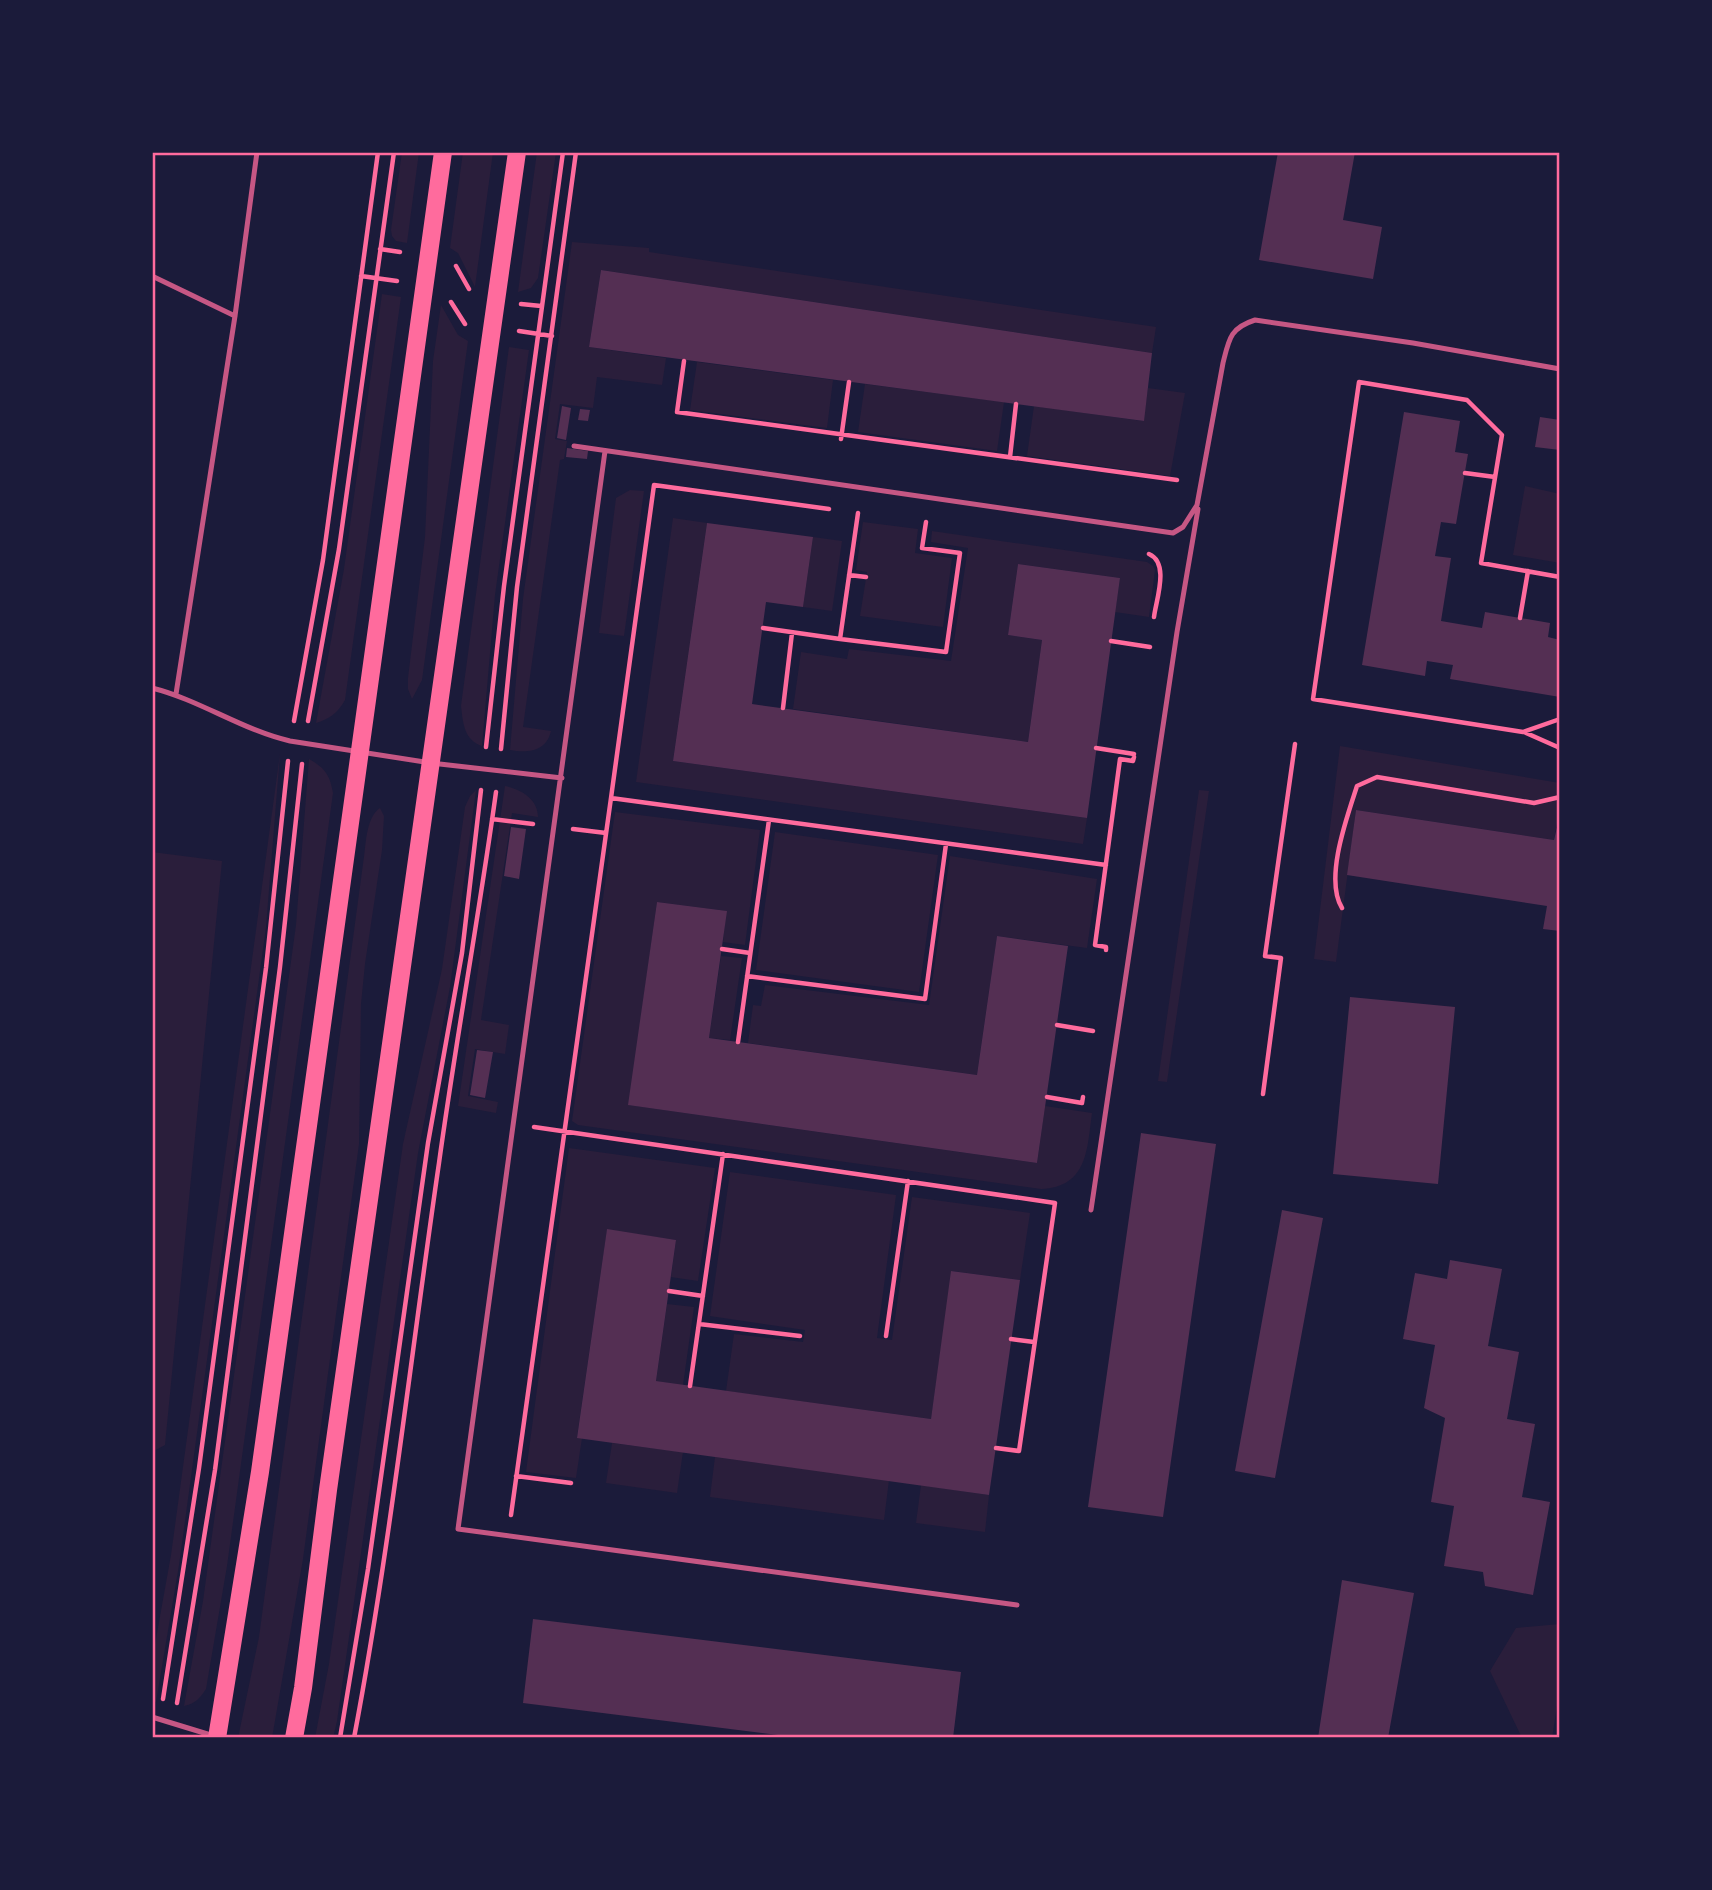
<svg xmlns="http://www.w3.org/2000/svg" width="1712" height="1890" font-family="'Exo 2',sans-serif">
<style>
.green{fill:#2a1e3b}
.building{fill:#542f53}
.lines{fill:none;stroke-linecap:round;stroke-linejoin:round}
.path{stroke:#ff6b9d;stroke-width:4.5}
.service{stroke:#c65784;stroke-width:5}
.primary{stroke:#ff6b9d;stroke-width:18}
.neatline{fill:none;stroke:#ff6b9d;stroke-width:2.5}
</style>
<rect width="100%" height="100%" fill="#1b1b3a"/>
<path class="green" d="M 402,152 L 419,152 L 407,243 L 396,241 L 392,236 L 391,230 Z
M 463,152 L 493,152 L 475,287 L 458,253 L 450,248 Z
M 537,152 L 556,152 L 538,278 L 531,288 L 518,292 Z
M 572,242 L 649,248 L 649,252 L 1156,327 L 1152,353 L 601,270 L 589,347 L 666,358 L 662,385 L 597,377 L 593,408 L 560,404 L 555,439 L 567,441 L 564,459 L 560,460 L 523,727 L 551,731 C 546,752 528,753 510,750 L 523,599 Z
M 382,294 L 401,297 L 345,700 C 338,713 329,719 316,723 L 344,569 Z
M 441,305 L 458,335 L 468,341 L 422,680 L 412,699 L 408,689 L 408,678 L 425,537 L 433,361 Z
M 509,347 L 529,350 L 495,595 L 482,746 C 464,740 463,723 461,706 Z
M 697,362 L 833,380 L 827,428 L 690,410 Z
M 865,384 L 1004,402 L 997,451 L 858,432 Z
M 1148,388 L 1185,393 L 1170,476 L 1027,456 L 1034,406 L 1143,421 Z
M 1525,486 L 1560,494 L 1560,563 L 1513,555 Z
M 630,490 L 644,491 L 624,636 L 599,633 L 616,498 Z
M 673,518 L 707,523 L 673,761 L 1087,818 L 1083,844 L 636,782 Z
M 863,522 L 918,529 L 915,553 L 952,558 L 943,627 L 860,616 L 867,572 L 856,570 Z
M 932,531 L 1147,562 L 1153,566 L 1155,570 L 1149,617 L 1115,612 L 1120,578 L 1018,564 L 1008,635 L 1042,640 L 1028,742 L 793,709 L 801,652 L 847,659 L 849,649 L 951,661 L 968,548 L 931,542 Z
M 813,537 L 842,541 L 832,611 L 803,607 Z
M 1340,746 L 1560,783 L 1560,806 L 1554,840 L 1356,810 L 1336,962 L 1314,959 Z
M 280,754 L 266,927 L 179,1565 L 156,1702 L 152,1701 L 152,1661 L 171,1555 Z
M 309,759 C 325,768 330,775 333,793 L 227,1566 L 206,1689 C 200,1698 195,1704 184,1706 L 203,1601 L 296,925 Z
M 505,786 C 521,789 538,799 538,817 L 512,813 L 481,1020 L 509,1025 L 505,1054 L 475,1049 L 468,1096 L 498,1102 L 496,1113 L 458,1106 Z
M 476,790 L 450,987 L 418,1153 L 337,1721 L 333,1738 L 315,1738 L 329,1664 L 403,1144 L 442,969 L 465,807 L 470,796 Z
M 1199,790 L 1209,791 L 1167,1082 L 1158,1081 Z
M 380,808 L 384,816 L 382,850 L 365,964 L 361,1004 L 359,1144 L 303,1559 L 272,1738 L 238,1738 L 259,1637 L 363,864 C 366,848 365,818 380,808 Z
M 615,812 L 760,830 L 745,945 L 723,942 L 726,911 L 657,902 L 629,1105 L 1037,1163 L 1045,1106 L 1092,1113 C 1087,1149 1088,1187 1041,1189 L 578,1125 L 572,1121 Z
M 775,832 L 938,855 L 919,992 L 756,970 Z
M 152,852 L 222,861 L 165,1445 L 152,1452 Z
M 950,856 L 1097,879 L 1087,948 L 997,936 L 977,1075 L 748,1043 L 753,1005 L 761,1006 L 765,985 L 929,1005 Z
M 721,956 L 742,958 L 730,1040 L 709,1038 Z
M 569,1148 L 715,1168 L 698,1281 L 671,1277 L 676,1240 L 607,1230 L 577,1437 L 582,1438 L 576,1478 L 526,1472 Z
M 730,1172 L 896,1195 L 877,1338 L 892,1340 L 912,1197 L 1030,1213 L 1020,1280 L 952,1271 L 931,1419 L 726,1391 L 734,1334 L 803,1342 L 805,1330 L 710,1316 Z
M 667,1304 L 694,1307 L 683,1385 L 656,1381 Z
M 612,1443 L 683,1452 L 677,1493 L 606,1483 Z
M 715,1457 L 889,1480 L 884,1520 L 710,1497 Z
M 921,1485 L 989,1495 L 985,1532 L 916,1523 Z
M 1560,1624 L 1560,1687 L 1552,1738 L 1522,1738 L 1490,1671 L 1516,1628 Z"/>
<path class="building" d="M 1278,152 L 1355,152 L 1343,220 L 1382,227 L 1373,279 L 1259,260 Z
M 601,270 L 1152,353 L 1144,421 L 589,347 Z
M 562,406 L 571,408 L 566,440 L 557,438 Z
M 580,409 L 590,410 L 588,421 L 578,420 Z
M 1404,412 L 1460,421 L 1455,452 L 1468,454 L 1456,524 L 1441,522 L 1435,556 L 1451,558 L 1441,621 L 1482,628 L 1485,612 L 1550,623 L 1548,637 L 1560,640 L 1560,697 L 1450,679 L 1453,665 L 1427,661 L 1425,676 L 1362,665 Z
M 1540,417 L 1560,420 L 1560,450 L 1535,447 Z
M 567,448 L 588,451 L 587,459 L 566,457 Z
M 707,523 L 813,537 L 803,607 L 766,602 L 752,704 L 1028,742 L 1042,640 L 1008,635 L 1018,564 L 1120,578 L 1087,818 L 673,761 Z
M 1356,810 L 1554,840 L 1560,815 L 1560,931 L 1543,929 L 1547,906 L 1347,875 Z
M 511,827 L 526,829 L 519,879 L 504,876 Z
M 657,902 L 727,911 L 709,1038 L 977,1075 L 997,936 L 1068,946 L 1037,1163 L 628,1105 Z
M 1350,997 L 1455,1007 L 1438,1184 L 1333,1174 Z
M 477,1050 L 493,1052 L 485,1098 L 470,1095 Z
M 1141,1133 L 1216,1144 L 1163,1517 L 1088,1507 Z
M 1282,1210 L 1323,1218 L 1275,1478 L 1235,1471 Z
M 607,1229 L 676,1240 L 656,1381 L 931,1419 L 951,1271 L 1020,1280 L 989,1495 L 577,1438 Z
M 1450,1260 L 1502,1269 L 1488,1346 L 1519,1352 L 1507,1419 L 1535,1424 L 1522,1497 L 1550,1502 L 1533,1595 L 1485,1586 L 1483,1572 L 1444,1566 L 1454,1506 L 1431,1502 L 1445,1418 L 1424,1408 L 1435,1345 L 1403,1339 L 1415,1273 L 1447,1279 Z
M 1342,1580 L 1414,1593 L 1388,1738 L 1318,1738 Z
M 533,1619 L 961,1672 L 953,1738 L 802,1738 L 523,1703 Z"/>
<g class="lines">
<path class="path" d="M 380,249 L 400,252
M 456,266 L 469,289
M 361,276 L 397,281
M 451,302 L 465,324
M 521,304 L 541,306
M 519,331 L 552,336
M 684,361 L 677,412 L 1177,480
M 841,439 L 849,382
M 1010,457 L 1016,404
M 1465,473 L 1495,477
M 829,509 L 654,485 L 611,798 L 1106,865
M 1149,554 C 1170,563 1156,600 1154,617
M 849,575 L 866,577
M 1560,577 L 1481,563 L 1502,435 L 1467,400 L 1359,382 L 1313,699 L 1523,732 L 1560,719
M 1520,618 L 1528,571
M 763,628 L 840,639 L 858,513
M 840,639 L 946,652 L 960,553 L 922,548 L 926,522
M 1111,641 L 1150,647
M 783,708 L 792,633
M 294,721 L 323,560 L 378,152
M 308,721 L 339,549 L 394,152
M 1524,732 L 1560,748
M 486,747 L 504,586 L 563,152
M 1096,748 L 1134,754
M 501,749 L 517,587 L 576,152
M 492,819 L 533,824
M 573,829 L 606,833
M 1342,908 C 1324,879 1347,817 1357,786 L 1377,777 L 1534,803 L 1560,797
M 722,949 L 750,953
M 1106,950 L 1106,947 L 1095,945 L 1120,759 L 1133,761 L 1134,757
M 747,976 L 925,999 L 946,844
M 1057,1025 L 1093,1031
M 738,1042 L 769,820
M 1263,1094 L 1281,958 L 1265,956 L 1295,744
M 1047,1097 L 1082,1103 L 1083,1097
M 534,1127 L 1055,1203 L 1019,1451 L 996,1448
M 669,1291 L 703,1296
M 699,1324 L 800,1336
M 886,1336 L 908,1181
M 1011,1339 L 1034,1342
M 690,1386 L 723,1154
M 516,1476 L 571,1483
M 511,1515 L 611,798
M 163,1699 L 199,1468 L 266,968 L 288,761
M 177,1703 L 215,1470 L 280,967 L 302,764
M 340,1738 L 368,1569 L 428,1143 L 462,953 L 481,790
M 354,1738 C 390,1548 411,1354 439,1163 C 456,1039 479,916 496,792"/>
<path class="service" d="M 152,276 L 235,316
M 574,446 L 1173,533 L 1183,527 L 1197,505 L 1223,363 C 1229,339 1230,328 1255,320 L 1413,343 L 1560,369
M 605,451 L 458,1529 L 1017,1605
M 152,688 C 200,700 242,730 290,741 L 431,763 L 562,778
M 176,694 L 235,316 L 257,152
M 1091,1210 L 1177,632 L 1198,509
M 152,1717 L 214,1736"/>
<path class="primary" d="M 217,1738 L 260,1472 L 443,152
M 294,1738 L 303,1688 L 328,1490 L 517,152"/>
</g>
<rect width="1712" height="1890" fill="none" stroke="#1b1b3a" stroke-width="308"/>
<rect x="154" y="154" width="1404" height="1582" class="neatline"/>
</svg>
